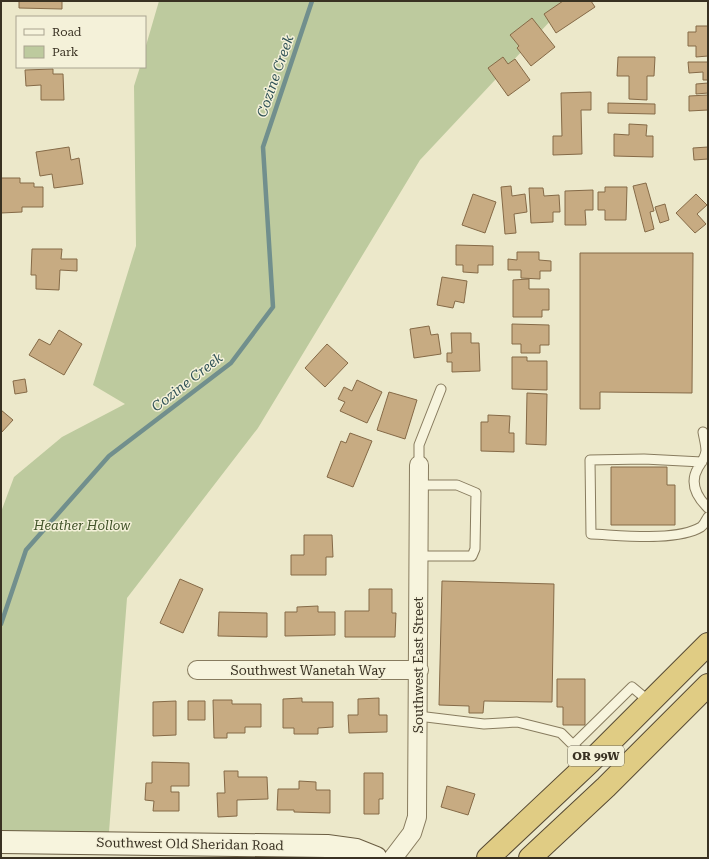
<svg xmlns="http://www.w3.org/2000/svg" width="709" height="859" font-family="'Roboto Serif',serif">
<style>
.green{fill:#bdca9e}
.lines{fill:none;stroke-linecap:round;stroke-linejoin:round}
.stream{stroke:#718f8d;stroke-width:4.5}
.building{fill:#c7ab82;stroke:#856a47}
.service-casing{stroke:#887c5f;stroke-width:11}
.minor-casing{stroke:#887c5f;stroke-width:20}
.secondary-casing{stroke:#6a5d42;stroke-width:24}
.trunk-casing{stroke:#564933;stroke-width:24}
.service{stroke:#f7f4dd;stroke-width:9}
.minor{stroke:#f7f4dd;stroke-width:18}
.secondary{stroke:#f7f4dd;stroke-width:22}
.trunk{stroke:#e0cc84;stroke-width:22}
.labels{text-anchor:middle;dominant-baseline:central;stroke-width:3;stroke-linejoin:round;paint-order:stroke}
.shield{fill:#f4f1d9;stroke:#716b59;stroke-width:1}
.shield-label{font-size:12px;font-weight:bold;fill:#393122}
.park-label{font-size:13px;font-style:italic;fill:#42542a;stroke:#f4f1d9}
.street-label{font-size:13px;fill:#393122;stroke:#f4f1d9}
.water-label{font-size:14px;font-style:italic;fill:#325458;stroke:#f4f1d9}
</style>
<rect width="100%" height="100%" fill="#ece8ca"/>
<path class="green" d="M 159,1 L 569,1 L 420,160 L 258,428 L 127,598 L 109,832 L 1,831 L 1,512 L 14,477 L 62,437 L 125,404 L 93,385 L 136,246 L 134,86 L 140,67 L 145,67 L 145,49 Z"/>
<g class="lines">
<path class="stream" d="M 1,624 L 26,550 L 109,456 L 231,363 L 273,307 L 263,147 L 312,1"/>
</g>
<path class="building" d="M 19,1 L 62,1 L 62,9 L 19,8 Z
M 563,1 L 591,1 L 595,7 L 556,33 L 544,14 Z
M 532,18 L 555,47 L 531,66 L 517,48 L 519,46 L 510,35 Z
M 696,26 L 708,26 L 708,56 L 696,57 L 696,46 L 688,46 L 688,32 L 696,32 Z
M 503,57 L 508,64 L 515,59 L 530,80 L 508,96 L 488,68 Z
M 618,57 L 655,57 L 654,76 L 647,76 L 647,100 L 629,99 L 629,76 L 617,76 Z
M 688,62 L 708,62 L 708,80 L 703,80 L 703,72 L 689,73 Z
M 53,69 L 53,74 L 63,74 L 64,100 L 41,100 L 41,85 L 26,86 L 25,70 Z
M 708,83 L 708,93 L 696,94 L 696,84 Z
M 591,92 L 591,110 L 581,110 L 582,154 L 553,155 L 553,136 L 562,136 L 561,93 Z
M 708,95 L 708,110 L 689,111 L 689,96 Z
M 608,103 L 655,104 L 655,114 L 608,113 Z
M 629,124 L 647,125 L 646,136 L 653,136 L 653,157 L 614,156 L 614,134 L 629,135 Z
M 69,147 L 71,160 L 79,158 L 83,184 L 54,188 L 52,174 L 40,176 L 36,152 Z
M 708,147 L 708,159 L 694,160 L 693,148 Z
M 1,178 L 20,178 L 20,183 L 34,183 L 34,187 L 43,187 L 43,207 L 22,207 L 22,212 L 1,213 Z
M 646,183 L 654,211 L 650,212 L 654,229 L 645,232 L 633,186 Z
M 511,186 L 512,196 L 525,194 L 527,212 L 514,214 L 516,233 L 505,234 L 501,187 Z
M 605,187 L 627,187 L 626,220 L 605,220 L 605,210 L 598,210 L 598,192 L 605,192 Z
M 529,188 L 543,188 L 544,196 L 559,195 L 560,212 L 553,212 L 553,222 L 531,223 Z
M 593,190 L 593,210 L 585,210 L 586,225 L 565,225 L 565,191 Z
M 473,194 L 496,202 L 485,233 L 462,225 Z
M 696,194 L 707,205 L 697,214 L 706,224 L 695,233 L 676,213 Z
M 665,204 L 669,220 L 660,223 L 655,207 Z
M 456,245 L 493,246 L 493,265 L 478,265 L 478,273 L 463,272 L 463,265 L 456,265 Z
M 32,249 L 62,249 L 61,259 L 77,259 L 77,271 L 60,270 L 59,290 L 36,289 L 36,275 L 31,275 Z
M 517,252 L 539,252 L 539,260 L 551,261 L 551,271 L 540,271 L 540,279 L 521,278 L 521,270 L 508,270 L 508,259 L 517,260 Z
M 580,253 L 693,253 L 692,393 L 600,392 L 600,409 L 580,409 Z
M 442,277 L 467,281 L 464,303 L 455,301 L 453,308 L 437,305 Z
M 529,279 L 529,289 L 549,289 L 549,310 L 542,310 L 542,317 L 513,317 L 513,280 Z
M 512,324 L 549,325 L 549,345 L 540,345 L 540,353 L 521,353 L 521,344 L 512,344 Z
M 429,326 L 431,335 L 438,334 L 441,354 L 414,358 L 410,329 Z
M 59,330 L 82,344 L 64,375 L 29,355 L 39,339 L 50,345 Z
M 451,333 L 471,333 L 471,343 L 479,343 L 480,371 L 452,372 L 452,362 L 447,362 L 447,353 L 452,353 Z
M 327,344 L 348,363 L 325,387 L 305,368 Z
M 512,357 L 527,357 L 527,361 L 547,361 L 547,390 L 512,389 Z
M 25,379 L 27,392 L 15,394 L 13,381 Z
M 357,380 L 382,392 L 367,423 L 340,411 L 345,402 L 338,399 L 344,387 L 352,391 Z
M 389,392 L 417,400 L 405,439 L 377,430 Z
M 527,393 L 547,394 L 546,445 L 526,444 Z
M 1,410 L 13,420 L 1,433 Z
M 488,415 L 510,416 L 509,433 L 514,433 L 514,452 L 481,451 L 481,422 L 488,422 Z
M 350,433 L 372,441 L 353,487 L 327,477 L 341,441 L 346,443 Z
M 611,467 L 667,467 L 667,485 L 675,485 L 675,525 L 611,525 Z
M 304,535 L 332,535 L 333,557 L 326,557 L 326,575 L 291,575 L 291,555 L 304,555 Z
M 180,579 L 203,589 L 183,633 L 160,623 Z
M 442,581 L 554,584 L 552,702 L 484,701 L 483,713 L 469,713 L 469,706 L 439,705 Z
M 369,589 L 392,589 L 392,613 L 396,613 L 395,637 L 345,637 L 345,611 L 369,611 Z
M 318,606 L 318,612 L 335,612 L 335,635 L 285,636 L 285,612 L 297,612 L 297,607 Z
M 219,612 L 267,613 L 267,637 L 218,636 Z
M 557,679 L 585,679 L 585,725 L 563,725 L 563,707 L 557,707 Z
M 302,698 L 302,702 L 333,702 L 333,727 L 318,728 L 318,734 L 294,734 L 294,728 L 283,728 L 283,699 Z
M 379,698 L 379,715 L 387,715 L 387,732 L 349,733 L 348,715 L 358,715 L 358,699 Z
M 213,700 L 232,700 L 232,704 L 261,704 L 261,727 L 245,727 L 245,733 L 227,733 L 227,738 L 214,738 Z
M 176,701 L 176,735 L 153,736 L 153,702 Z
M 188,701 L 205,701 L 205,720 L 188,720 Z
M 152,762 L 189,763 L 189,786 L 171,786 L 171,792 L 179,792 L 179,811 L 153,811 L 154,801 L 145,800 L 146,783 L 152,783 Z
M 224,771 L 238,771 L 238,777 L 267,777 L 268,799 L 237,800 L 237,816 L 218,817 L 217,793 L 225,793 Z
M 364,773 L 383,773 L 383,799 L 379,799 L 379,814 L 364,814 Z
M 299,781 L 316,782 L 316,790 L 330,790 L 330,813 L 294,812 L 294,810 L 277,810 L 278,789 L 299,789 Z
M 447,786 L 475,794 L 468,815 L 441,807 Z"/>
<g class="lines">
<g class="service-casing">
<path id="service" d="M 703,432 C 704,438 706,445 706,451 C 705,458 701,463 698,468 C 689,483 697,497 708,508
M 702,462 L 644,459 L 590,460 L 591,534 C 619,535 676,542 701,527 C 704,525 706,520 708,517
M 419,465 L 419,445 L 441,389
M 419,556 L 472,556 L 475,549 L 476,493 L 457,485 L 419,485
M 418,716 L 484,724 L 517,722 L 561,733 L 590,762
M 573,745 L 632,687 L 650,702"/>
</g>
<g class="minor-casing">
<path id="minor" d="M 197,670 L 419,670
M 393,858 L 412,833 L 417,817 L 419,465"/>
</g>
<g class="secondary-casing">
<path id="secondary" d="M 1,842 L 327,846 L 356,850 L 376,858"/>
</g>
<g class="trunk-casing">
<path id="trunk" d="M 488,858 L 590,762 L 708,644
M 530,858 L 606,787 L 708,685"/>
</g>
<use href="#service" class="service"/>
<use href="#minor" class="minor"/>
<use href="#secondary" class="secondary"/>
<use href="#trunk" class="trunk"/>
</g>
<g class="labels">
<rect class="shield" x="568" y="746" width="56" height="20" rx="3"/>
<g class="shield-label">
<text x="596" y="756">OR 99W</text>
</g>
<g class="park-label">
<text x="82" y="525">Heather Hollow</text>
</g>
<g class="street-label">
<text transform="translate(418 665) rotate(-90)">Southwest East Street</text>
<text x="308" y="670">Southwest Wanetah Way</text>
<text transform="translate(190 844) rotate(1)">Southwest Old Sheridan Road</text>
</g>
<g class="water-label">
<text transform="translate(275 76) rotate(-71)">Cozine Creek</text>
<text transform="translate(187 382) rotate(-38)">Cozine Creek</text>
</g>
</g>
<rect width="709" height="859" fill="none" stroke="#393122" stroke-width="4"/>
<rect x="16" y="16" width="130" height="52" fill="#f4f1d9" stroke="#a9a490"/>
<rect x="24" y="29" width="20" height="6" fill="#f7f4dd" stroke="#a9a490"/>
<text x="52" y="36" font-size="12" fill="#393122">Road</text>
<rect x="24" y="46" width="20" height="12" fill="#bdca9e" stroke="#a9a490"/>
<text x="52" y="56" font-size="12" fill="#393122">Park</text>
</svg>
